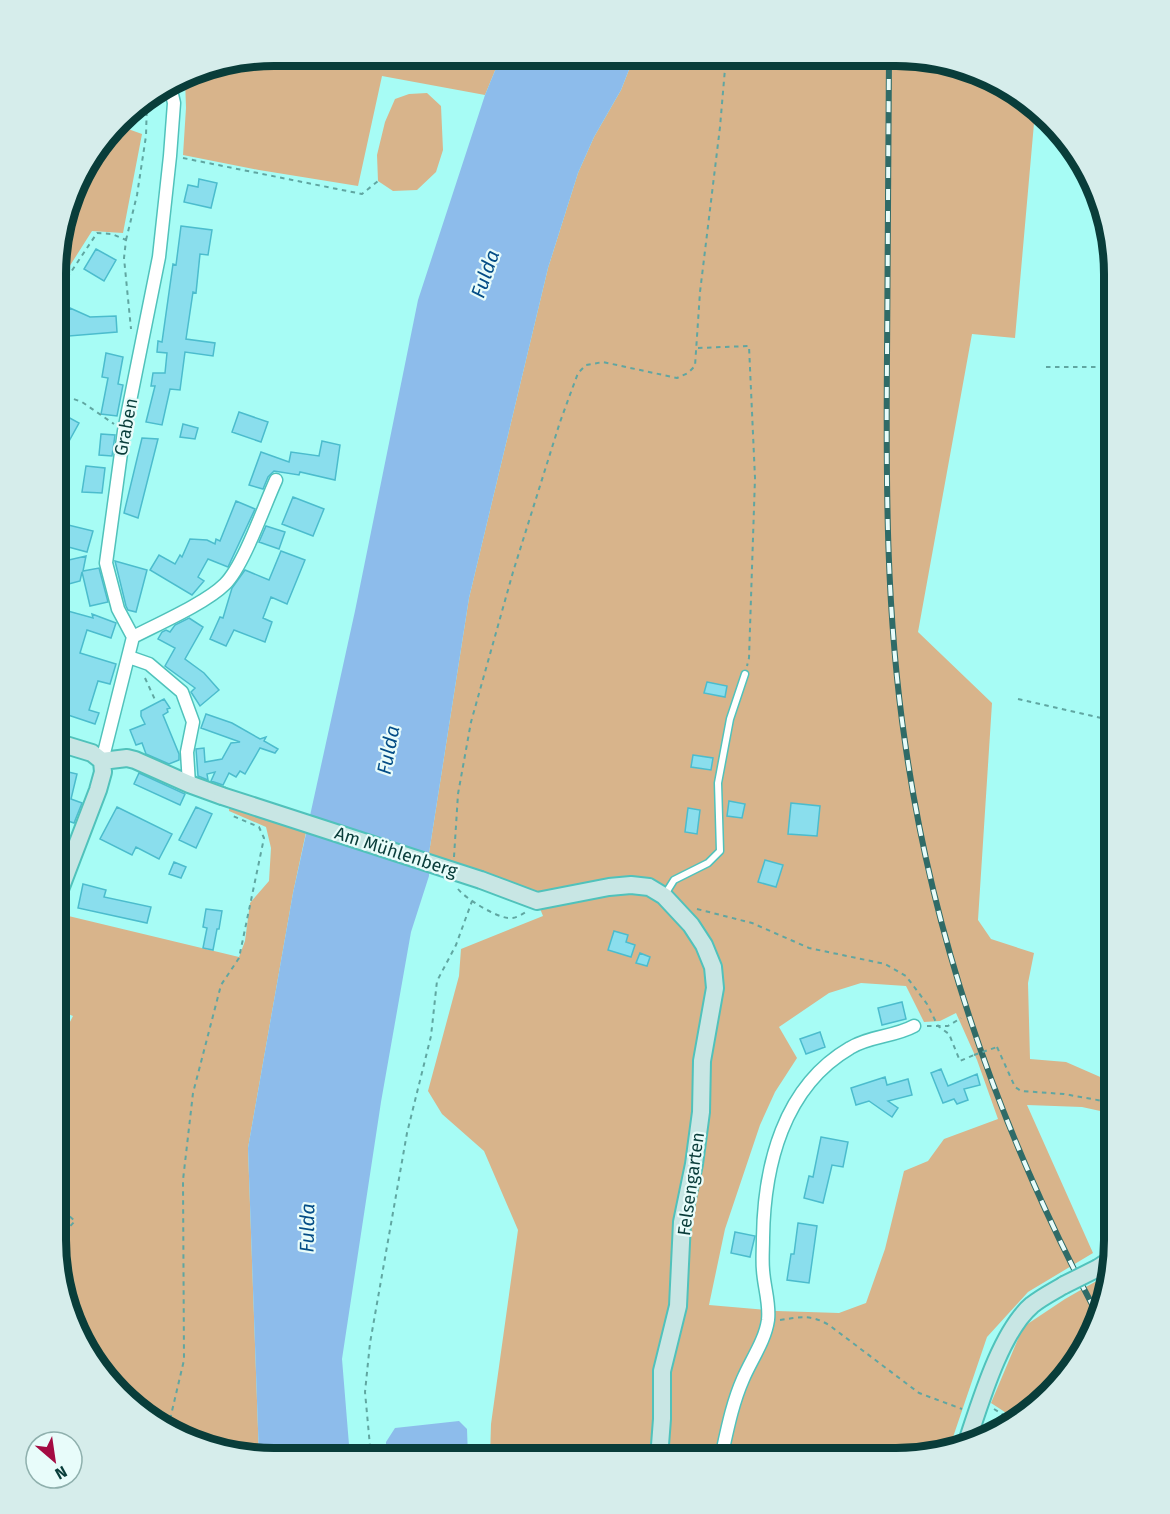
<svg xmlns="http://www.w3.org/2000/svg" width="1170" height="1514" font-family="'Fira Sans',sans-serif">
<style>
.green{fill:#d8b48b;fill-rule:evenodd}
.water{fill:#8dbceb}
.building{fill:#8adeed;stroke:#4bbccd;stroke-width:1.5}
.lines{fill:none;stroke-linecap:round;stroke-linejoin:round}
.lane-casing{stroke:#50c2bb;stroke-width:9}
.street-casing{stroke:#50c2bb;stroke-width:15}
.secondary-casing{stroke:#50c2bb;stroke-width:20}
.path{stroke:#60a6a1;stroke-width:2;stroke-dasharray:4.5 4.5;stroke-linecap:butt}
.lane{stroke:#fff;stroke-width:6}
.street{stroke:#fff;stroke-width:12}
.secondary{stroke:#c8e6e4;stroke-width:16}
.rail-casing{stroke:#2f6b67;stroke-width:6}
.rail{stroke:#e8fcfa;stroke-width:4;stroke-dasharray:11;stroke-linecap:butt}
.secondary-bridge-casing{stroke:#50c2bb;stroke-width:20;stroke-linecap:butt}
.path-bridge{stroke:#60a6a1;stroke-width:2;stroke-dasharray:4.5 4.5;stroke-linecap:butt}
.secondary-bridge{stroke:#c8e6e4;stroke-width:16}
.labels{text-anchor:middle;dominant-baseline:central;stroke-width:4.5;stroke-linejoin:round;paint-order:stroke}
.street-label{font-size:18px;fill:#093d3a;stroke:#e8fcfa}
.water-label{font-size:20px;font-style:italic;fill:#044d86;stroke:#e8fcfa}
.rim{fill:none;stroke:#093d3a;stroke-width:8}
</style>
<rect width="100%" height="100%" fill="#a7fcf5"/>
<path class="green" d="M 274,56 L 501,56 L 485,95 L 382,76 L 358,186 L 259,170 L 183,155 L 186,108 L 185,78 L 203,67 Z
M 634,57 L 925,57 L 1018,92 L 1035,112 L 1015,338 L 972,334 L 918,632 L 992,703 L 978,920 L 991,939 L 1034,953 L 1028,983 L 1030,1059 L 1066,1062 L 1114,1083 L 1114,1114 L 1082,1107 L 1027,1105 L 1093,1253 L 1028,1292 L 987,1337 L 950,1446 L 897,1458 L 490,1457 L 491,1424 L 518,1230 L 484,1151 L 442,1114 L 428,1091 L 459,976 L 461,949 L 543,916 L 537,901 L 481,880 L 429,853 L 469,598 L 548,268 L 578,173 L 594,137 L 621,90 ZM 861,983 L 906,986 L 924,1022 L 940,1021 L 956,1013 L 977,1060 L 998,1119 L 944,1139 L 928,1161 L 904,1171 L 885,1249 L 866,1303 L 839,1313 L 777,1311 L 709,1305 L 725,1229 L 760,1125 L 775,1092 L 797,1058 L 779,1027 L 829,993 Z
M 427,93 L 441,106 L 443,150 L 436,172 L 417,190 L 393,191 L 378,181 L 377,155 L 385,122 L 395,99 L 409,94 Z
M 117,125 L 142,134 L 123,233 L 92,231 L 57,286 L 57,245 L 85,165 Z
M 230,795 L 308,823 L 293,893 L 248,1148 L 259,1457 L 245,1457 L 152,1422 L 78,1337 L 56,1241 L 56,1049 L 73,1016 L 56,1009 L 56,913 L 239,957 L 245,941 L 250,903 L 269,881 L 271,848 L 266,827 L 229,811 Z
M 1107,1275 L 1078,1362 L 1014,1418 L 991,1403 L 1023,1327 L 1065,1299 Z"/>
<path class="water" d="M 501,56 L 634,57 L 621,90 L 594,137 L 578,173 L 548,268 L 469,598 L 429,853 L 429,876 L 411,932 L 381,1102 L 342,1359 L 350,1457 L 259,1457 L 248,1148 L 293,893 L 355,611 L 418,300 L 485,95 Z
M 459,1421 L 467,1429 L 468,1457 L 386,1457 L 386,1442 L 395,1428 Z"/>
<path class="building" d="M 199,179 L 217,183 L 211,208 L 184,202 L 188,185 L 198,187 Z
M 181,226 L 212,230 L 208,255 L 200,254 L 196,293 L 193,292 L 186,339 L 215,343 L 213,356 L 185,352 L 180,390 L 170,389 L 162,425 L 146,422 L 155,386 L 151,386 L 153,373 L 165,373 L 167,353 L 157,352 L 158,341 L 162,342 L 173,264 L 176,265 Z
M 96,249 L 116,260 L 104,281 L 84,269 Z
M 70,308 L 90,317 L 116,316 L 117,332 L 57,337 Z
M 106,353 L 123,357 L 118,384 L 123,385 L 117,416 L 101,414 L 108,378 L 102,377 Z
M 57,411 L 79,423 L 57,463 Z
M 239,412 L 268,422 L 261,442 L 232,432 Z
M 183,424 L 198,428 L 195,439 L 180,437 Z
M 101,434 L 115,435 L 112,456 L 99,455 Z
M 142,438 L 158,439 L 138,518 L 124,513 Z
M 322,441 L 340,445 L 335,480 L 300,472 L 299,475 L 274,471 L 268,477 L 263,489 L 249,485 L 261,452 L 289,462 L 291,452 L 319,456 Z
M 86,466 L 105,468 L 102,493 L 82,492 Z
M 293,497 L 324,509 L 313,536 L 282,524 Z
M 236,501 L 255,509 L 228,567 L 208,559 L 198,577 L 204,581 L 192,595 L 150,570 L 159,555 L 175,564 L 180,555 L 182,557 L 190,539 L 207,540 L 215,544 L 216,539 L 220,541 Z
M 60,523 L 93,531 L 87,552 L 57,544 Z
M 266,526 L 285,532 L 279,549 L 259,542 Z
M 281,551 L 305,560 L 287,604 L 271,597 L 263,618 L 272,622 L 265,642 L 234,630 L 226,646 L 210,639 L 220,617 L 223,618 L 232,588 L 245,570 L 269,580 Z
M 86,556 L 83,571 L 99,568 L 108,602 L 90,606 L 82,572 L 80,581 L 65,585 L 60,562 Z
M 115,561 L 147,570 L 136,612 L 128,610 L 126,606 Z
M 57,608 L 93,618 L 92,614 L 116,623 L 111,638 L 87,630 L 80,653 L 116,664 L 110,684 L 98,681 L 89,710 L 99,713 L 95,724 L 65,714 L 60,732 L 56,732 L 57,701 L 59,702 L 68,677 L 57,674 Z
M 189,618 L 203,627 L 185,659 L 204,673 L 219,690 L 200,706 L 191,692 L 195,688 L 165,666 L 175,648 L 158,639 L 162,632 L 166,630 L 170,632 L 175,625 Z
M 707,682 L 727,686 L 725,697 L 704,693 Z
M 164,699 L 170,708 L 167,709 L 168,712 L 163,715 L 179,754 L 179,760 L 169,764 L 146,754 L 142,743 L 136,745 L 130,730 L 145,724 L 141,716 L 141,711 Z
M 206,714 L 232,723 L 260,739 L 266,737 L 264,741 L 278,749 L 275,753 L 260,748 L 245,774 L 240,771 L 236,777 L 229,773 L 223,785 L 211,781 L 215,772 L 207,774 L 208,780 L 198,776 L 196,749 L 204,748 L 205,762 L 222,759 L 231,743 L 240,742 L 201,728 Z
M 693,755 L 713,758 L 711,770 L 691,767 Z
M 60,770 L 77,774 L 71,799 L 82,803 L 74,823 L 56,817 L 56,785 Z
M 139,773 L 185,794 L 180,805 L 134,784 Z
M 729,801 L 745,804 L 742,818 L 727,816 Z
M 791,803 L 820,806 L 817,836 L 788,834 Z
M 117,807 L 172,834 L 159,859 L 136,847 L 132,855 L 100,839 Z
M 196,807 L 212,814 L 196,848 L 179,840 Z
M 688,808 L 700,810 L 697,834 L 685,832 Z
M 765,860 L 783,865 L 776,887 L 758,882 Z
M 174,862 L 186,867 L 181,878 L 169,874 Z
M 83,884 L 106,890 L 104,897 L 151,907 L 147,923 L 78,908 Z
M 206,909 L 222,911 L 219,929 L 217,929 L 213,950 L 203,948 L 207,928 L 203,927 Z
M 614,931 L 628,935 L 626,942 L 635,945 L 631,957 L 608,950 Z
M 640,953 L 650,957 L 647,966 L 636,963 Z
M 902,1002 L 906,1019 L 882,1025 L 878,1008 Z
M 820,1032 L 825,1047 L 806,1054 L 800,1039 Z
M 941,1069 L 948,1086 L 977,1074 L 980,1085 L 964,1089 L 968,1100 L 957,1104 L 954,1099 L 943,1103 L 931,1073 Z
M 885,1077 L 887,1085 L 908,1079 L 912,1095 L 888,1101 L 898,1108 L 892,1117 L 869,1101 L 856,1105 L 851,1088 Z
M 821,1137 L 848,1142 L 843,1167 L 832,1165 L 823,1203 L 804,1198 L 809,1176 L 813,1177 Z
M 798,1223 L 817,1226 L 809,1283 L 787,1280 L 791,1254 L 794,1254 Z
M 735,1232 L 755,1236 L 750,1257 L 731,1253 Z"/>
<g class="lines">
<g class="lane-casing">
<path id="lane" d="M 664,896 L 674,880 L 708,863 L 720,851 L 718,783 L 730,719 L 745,674"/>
</g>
<g class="street-casing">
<path id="street" d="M 133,637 C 158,624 206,603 225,584 C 244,565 264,506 276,480
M 129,657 L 149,664 L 182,692 L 193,722 L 187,752 L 189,784
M 102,761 L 133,637 L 118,609 L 106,563 L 124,431 L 159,257 L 170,156 L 174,103 L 170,86
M 721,1458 C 727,1431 732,1404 743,1379 C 751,1360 765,1341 768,1320 C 770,1303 764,1287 763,1270 C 762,1260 763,1249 763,1238 C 764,1166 783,1087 850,1048 C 869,1036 894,1037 914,1026"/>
</g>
<g class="secondary-casing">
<path id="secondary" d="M 56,742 L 92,753 L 102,761
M 102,761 L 127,758 L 135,760 L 189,784 L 222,796
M 481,880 L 537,901 L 609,887 L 631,885 L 649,887 L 664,896 L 691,925 L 704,945 L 713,967 L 715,988 L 702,1061 L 701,1112 L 694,1164 L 682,1222 L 678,1306 L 662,1371 L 662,1419 L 659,1458
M 56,900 L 98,790 L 103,772 L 102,761
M 1098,1268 L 1113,1258
M 967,1442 C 980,1403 1001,1331 1032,1305 C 1042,1297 1054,1291 1064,1285"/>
</g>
<path class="path" d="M 183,158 L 362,194 L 378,181
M 126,240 L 137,195 L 146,136 L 147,100
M 57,293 L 97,233 L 112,234 L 126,240 L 124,258 L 131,329
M 698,348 L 749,346 L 755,478 L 749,658 L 747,666
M 1046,367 L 1114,367
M 57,393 L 82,402 L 114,424
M 145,678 L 156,702
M 1018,699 L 1114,721
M 454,857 L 458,794 L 471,722 L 513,572 L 560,422 L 578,373 L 586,365 L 603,362 L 677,378 L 688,373 L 695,366 L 700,292 L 720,127 L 726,57
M 458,889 C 466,899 496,917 508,918 C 515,919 521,915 526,912
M 697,909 L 752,923 L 809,948 L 885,964 L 906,976 L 927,1004 L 938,1026 L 949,1034 L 960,1061 L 974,1055
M 927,1026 L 948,1026 L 961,1018
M 997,1047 L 1015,1087 L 1021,1091 L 1064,1094 L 1114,1103
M 56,1167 L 63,1156 L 65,1149 L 56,1144
M 56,1205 L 75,1221 L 56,1241
M 780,1320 C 801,1317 810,1314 829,1325 L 919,1393 L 962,1409
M 994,1409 L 1011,1420
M 168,1428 L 184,1360 L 183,1180 L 193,1093 L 221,985 L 239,958 L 264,838 L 259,827 L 233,816
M 371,1457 L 365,1392 L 370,1343 L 407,1133 L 431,1036 L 437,981 L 456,945 L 472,901"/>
<use href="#lane" class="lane"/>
<use href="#street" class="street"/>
<use href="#secondary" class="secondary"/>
<g class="rail-casing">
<path id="rail" d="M 889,57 C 888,157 888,256 887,355 C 886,484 886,614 905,742 C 933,942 1001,1132 1095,1310"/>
</g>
<use href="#rail" class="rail"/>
<g class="secondary-bridge-casing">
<path id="secondary-bridge" d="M 222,796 L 481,880
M 1064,1285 L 1098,1268"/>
</g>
<path class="path-bridge" d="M 974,1055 L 997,1047"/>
<use href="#secondary-bridge" class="secondary-bridge"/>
</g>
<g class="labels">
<g class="street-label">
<text transform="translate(126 427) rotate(-79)">Graben</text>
<text transform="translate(396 852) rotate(18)">Am Mühlenberg</text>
<text transform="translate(691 1184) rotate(-82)">Felsengarten</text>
</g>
<g class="water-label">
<text transform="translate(485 274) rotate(-71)">Fulda</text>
<text transform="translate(388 750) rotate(-79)">Fulda</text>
<text transform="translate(307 1228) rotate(-89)">Fulda</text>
</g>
</g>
<path d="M0 0H1170V1514H0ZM274 66H896A208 208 0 0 1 1104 274V1240A208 208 0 0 1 896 1448H274A208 208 0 0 1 66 1240V274A208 208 0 0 1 274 66Z" fill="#d6edeb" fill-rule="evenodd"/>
<path class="rim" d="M274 66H896A208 208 0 0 1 1104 274V1240A208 208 0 0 1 896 1448H274A208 208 0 0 1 66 1240V274A208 208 0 0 1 274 66Z"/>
<g transform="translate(54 1460) rotate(151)"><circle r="28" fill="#e8fcfa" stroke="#8fb0ad" stroke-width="1.5"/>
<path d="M0-4.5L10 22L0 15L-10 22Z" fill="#a40b42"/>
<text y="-9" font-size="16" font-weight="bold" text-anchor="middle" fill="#093d3a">N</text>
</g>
</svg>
